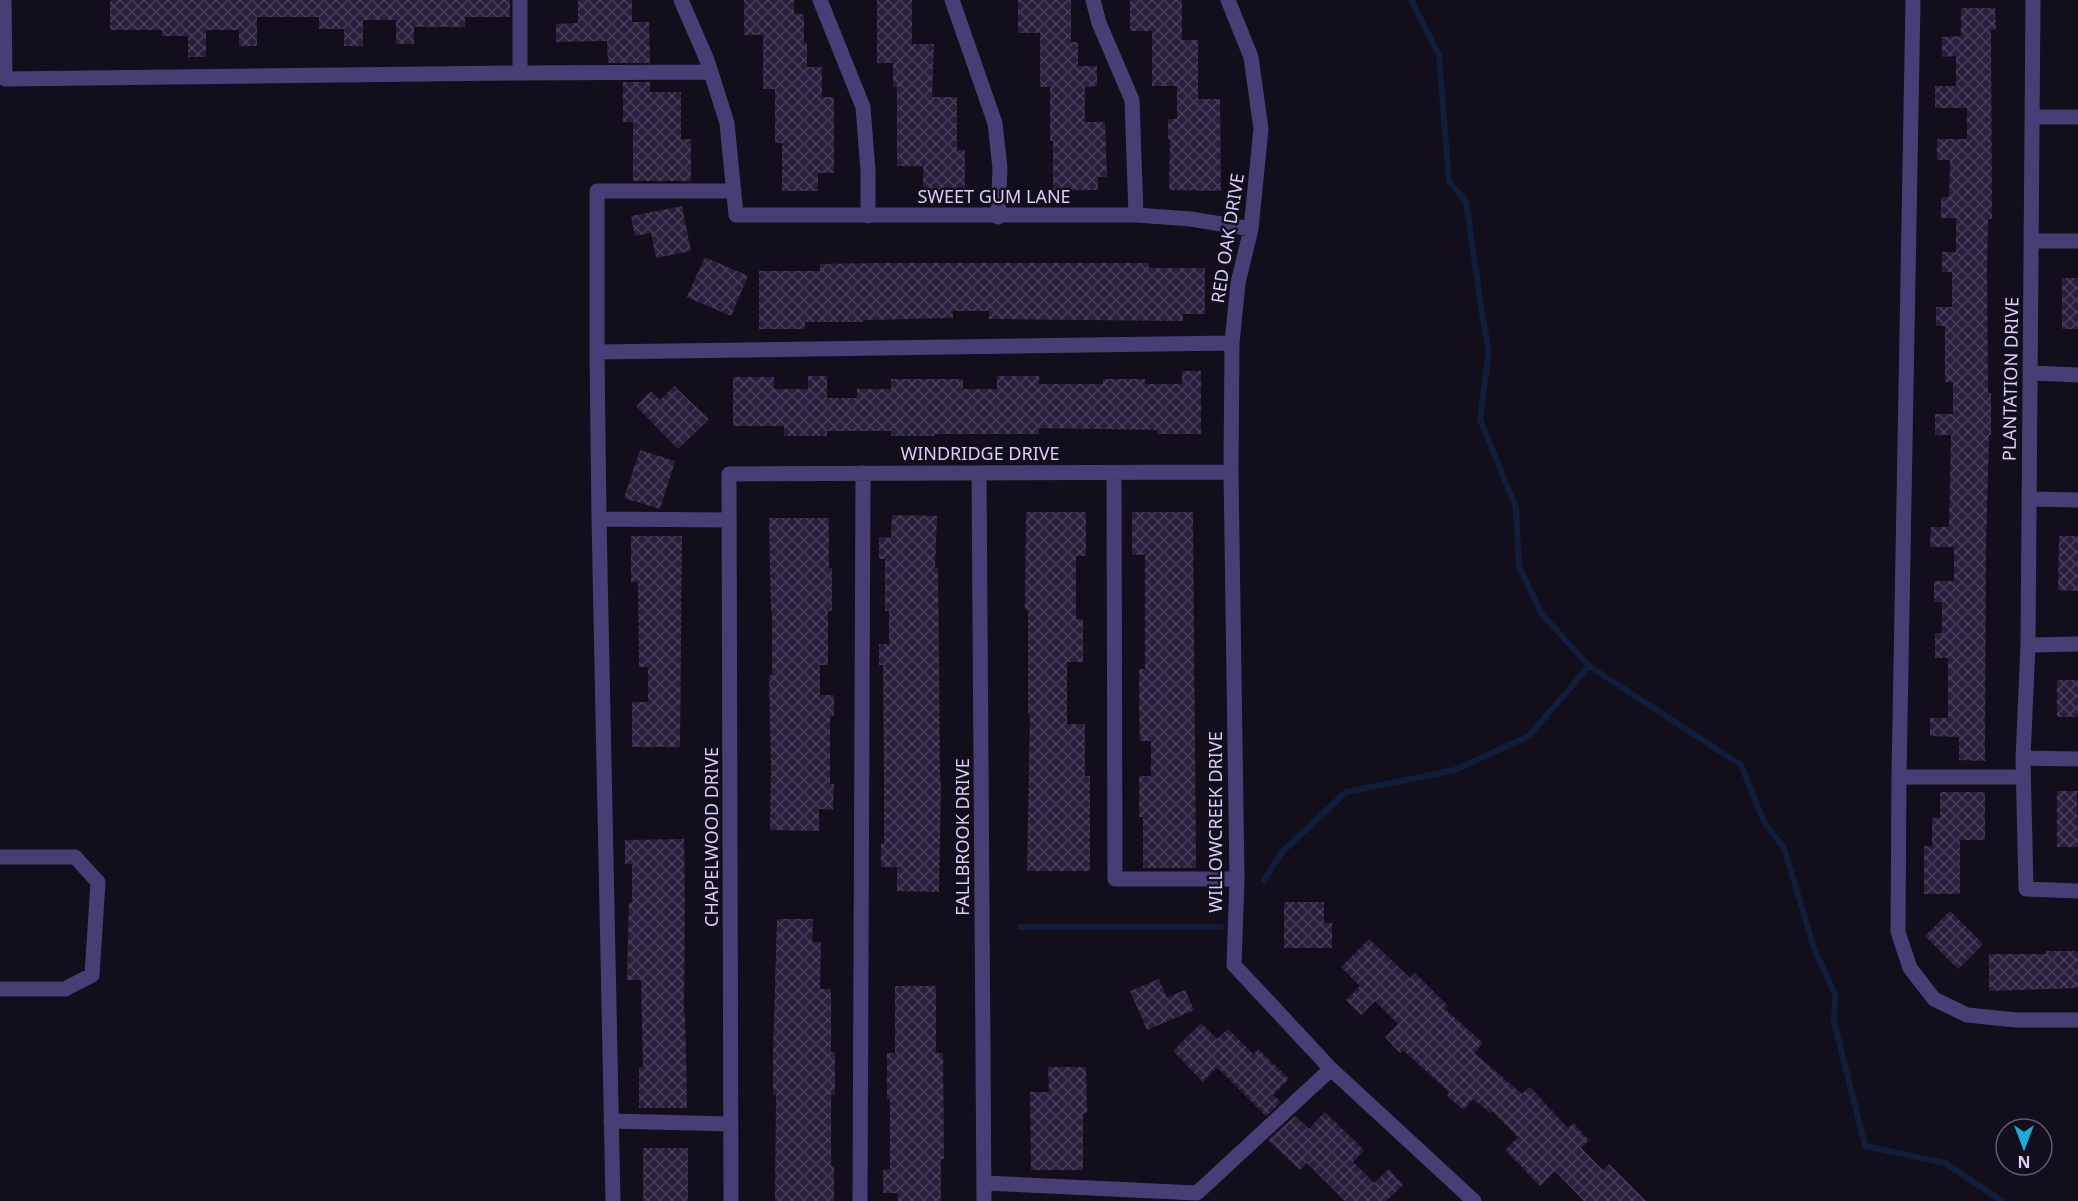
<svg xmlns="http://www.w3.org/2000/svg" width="2078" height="1201" font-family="'Noto Sans',sans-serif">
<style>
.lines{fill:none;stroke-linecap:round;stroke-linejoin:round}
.stream{stroke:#121c3b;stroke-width:6}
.building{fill:url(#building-cross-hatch)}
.minor{stroke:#483e75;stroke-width:15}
.labels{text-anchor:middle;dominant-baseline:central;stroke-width:5;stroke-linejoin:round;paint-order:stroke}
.street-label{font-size:18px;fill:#d9cff9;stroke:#120e1c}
</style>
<defs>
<pattern id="building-cross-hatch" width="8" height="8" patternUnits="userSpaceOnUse" patternTransform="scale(1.5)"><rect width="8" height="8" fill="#2a203e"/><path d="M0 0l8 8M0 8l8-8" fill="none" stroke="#483f5b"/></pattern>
</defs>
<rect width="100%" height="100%" fill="#120e1c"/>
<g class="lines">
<path class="stream" d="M 1411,0 L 1439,55 L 1449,182 L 1466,201 L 1482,314 L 1489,351 L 1480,419 L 1516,508 L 1519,566 L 1541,613 L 1589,666 L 1741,765 L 1764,822 L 1784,848 L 1815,951 L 1835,994 L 1834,1022 L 1865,1146 L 1945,1163 L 2002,1201
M 1264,880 L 1282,852 L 1346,792 L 1455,770 L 1529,736 L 1589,666
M 1020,927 L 1221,927"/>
</g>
<path class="building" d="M 110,0 L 510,0 L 510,17 L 465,17 L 465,27 L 414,27 L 414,44 L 396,44 L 396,20 L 363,20 L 363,46 L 344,46 L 344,29 L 319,29 L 319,17 L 257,17 L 257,46 L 239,46 L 239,30 L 206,30 L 206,57 L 188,57 L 188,36 L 162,36 L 162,30 L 110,30 Z
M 578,0 L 632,0 L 632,22 L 649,22 L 650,63 L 608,63 L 607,41 L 556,42 L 556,24 L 578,23 Z
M 744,0 L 794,0 L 794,14 L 804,14 L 804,43 L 807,43 L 807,67 L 822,67 L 822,97 L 834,97 L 834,173 L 818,173 L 818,191 L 782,191 L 782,143 L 775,143 L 775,89 L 763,89 L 763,35 L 744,35 Z
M 877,0 L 912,0 L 912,44 L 934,44 L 932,97 L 957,97 L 957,150 L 965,150 L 965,190 L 923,190 L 923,166 L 897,166 L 897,87 L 893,87 L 893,63 L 877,63 Z
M 1018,0 L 1071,0 L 1071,42 L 1078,42 L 1078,66 L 1097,66 L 1097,86 L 1085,87 L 1085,122 L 1105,122 L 1107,177 L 1098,177 L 1098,190 L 1053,190 L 1053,141 L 1050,141 L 1050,87 L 1040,87 L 1040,33 L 1018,33 Z
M 1130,0 L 1182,0 L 1182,40 L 1198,40 L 1198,99 L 1220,99 L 1221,191 L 1169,190 L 1170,139 L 1168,139 L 1168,119 L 1177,119 L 1177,86 L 1152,86 L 1152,31 L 1130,31 Z
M 1961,8 L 1995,8 L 1996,30 L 1991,30 L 1992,219 L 1988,219 L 1987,272 L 1988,393 L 1991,393 L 1991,435 L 1989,435 L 1986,548 L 1985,761 L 1959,760 L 1959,737 L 1930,736 L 1930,718 L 1948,718 L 1948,658 L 1935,658 L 1935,633 L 1942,633 L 1942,602 L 1934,602 L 1934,581 L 1954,581 L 1954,547 L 1930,547 L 1931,527 L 1949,527 L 1951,435 L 1935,435 L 1935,414 L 1953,414 L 1953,382 L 1945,382 L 1945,326 L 1936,326 L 1936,307 L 1952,307 L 1952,272 L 1942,272 L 1942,252 L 1956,252 L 1956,218 L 1941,218 L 1941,197 L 1949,197 L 1950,160 L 1937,160 L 1937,139 L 1967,139 L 1967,108 L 1935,108 L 1935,86 L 1956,86 L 1956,56 L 1942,57 L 1942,37 L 1961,36 Z
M 623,82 L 650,82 L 650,92 L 681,92 L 681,139 L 691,139 L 691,181 L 633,181 L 633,122 L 623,122 Z
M 682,206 L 691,251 L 656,258 L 651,233 L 635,236 L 631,216 Z
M 705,257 L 748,276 L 731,316 L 687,297 Z
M 877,263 L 1149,263 L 1149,268 L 1205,268 L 1205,314 L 1183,314 L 1183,321 L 989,319 L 989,311 L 953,311 L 953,318 L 864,320 L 864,322 L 805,322 L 805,329 L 759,329 L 759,271 L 820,271 L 820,264 Z
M 2062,278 L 2078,278 L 2078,329 L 2062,329 Z
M 1182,371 L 1201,371 L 1201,434 L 1157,434 L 1157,430 L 1039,428 L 1039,434 L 934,434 L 934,436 L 891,436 L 891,431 L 827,431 L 827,436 L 784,436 L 784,426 L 733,426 L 733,377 L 774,377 L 774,389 L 808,389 L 808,376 L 827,376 L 827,398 L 857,398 L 857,389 L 891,389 L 891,379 L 963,379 L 963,389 L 997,389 L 997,376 L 1039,376 L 1039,384 L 1103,384 L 1103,379 L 1145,379 L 1145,384 L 1182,384 Z
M 674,386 L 709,419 L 678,449 L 636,406 L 651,391 L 660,400 Z
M 640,450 L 675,461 L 660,509 L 624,498 Z
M 1026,512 L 1086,512 L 1086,556 L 1076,556 L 1076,619 L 1083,619 L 1083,662 L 1067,662 L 1067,724 L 1085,724 L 1085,776 L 1090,776 L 1090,871 L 1027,871 L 1030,714 L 1028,714 L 1028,610 L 1025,610 Z
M 1132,512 L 1193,512 L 1196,868 L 1143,868 L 1143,817 L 1139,817 L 1139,776 L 1151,776 L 1151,741 L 1140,741 L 1139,712 L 1139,669 L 1145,669 L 1145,555 L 1132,555 Z
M 892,515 L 937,516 L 935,568 L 938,568 L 940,781 L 941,781 L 939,892 L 897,891 L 897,867 L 881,867 L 881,844 L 884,844 L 884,773 L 883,665 L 879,665 L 879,644 L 889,644 L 889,611 L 885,611 L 885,559 L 879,559 L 879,537 L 891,538 Z
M 769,518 L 829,518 L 829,568 L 832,568 L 832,611 L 828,611 L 828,665 L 820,665 L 820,695 L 834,695 L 834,716 L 830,716 L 830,784 L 834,784 L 833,810 L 819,809 L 819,831 L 770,830 L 771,769 L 769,675 L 772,675 L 772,611 L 771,611 Z
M 631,536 L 682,536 L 680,747 L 632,747 L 632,702 L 648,702 L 648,667 L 639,667 L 638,582 L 631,582 Z
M 2059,536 L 2078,536 L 2078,591 L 2058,590 Z
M 2057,680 L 2078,680 L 2078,717 L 2057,717 Z
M 2057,791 L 2077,791 L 2078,847 L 2057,847 Z
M 1940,792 L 1985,792 L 1985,840 L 1960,840 L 1960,894 L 1924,894 L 1924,846 L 1932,846 L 1932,818 L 1940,818 Z
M 684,839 L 685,903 L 684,1013 L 685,1013 L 687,1108 L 639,1108 L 639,1067 L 643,1067 L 641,980 L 627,980 L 629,903 L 632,903 L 632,864 L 625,864 L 625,840 Z
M 1284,902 L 1324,902 L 1324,923 L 1332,923 L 1332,948 L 1284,948 Z
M 1950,911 L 1983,944 L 1958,969 L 1925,936 Z
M 777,919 L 813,919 L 812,942 L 821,942 L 820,989 L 831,989 L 831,1052 L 835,1052 L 835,1095 L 831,1095 L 831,1166 L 834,1166 L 834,1201 L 775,1201 L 776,1095 L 773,1095 L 773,1052 Z
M 1369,939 L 1410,978 L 1415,973 L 1448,1006 L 1445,1009 L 1483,1043 L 1474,1053 L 1522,1094 L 1530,1087 L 1568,1128 L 1573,1123 L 1589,1140 L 1581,1148 L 1603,1170 L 1609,1164 L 1646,1201 L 1584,1201 L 1555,1171 L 1540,1186 L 1505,1150 L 1518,1137 L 1492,1111 L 1490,1113 L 1473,1099 L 1464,1110 L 1447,1096 L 1449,1092 L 1403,1050 L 1400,1053 L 1385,1037 L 1398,1024 L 1375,1001 L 1361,1015 L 1346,1000 L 1360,986 L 1341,967 Z
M 2046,951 L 2078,951 L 2078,988 L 1989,991 L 1989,954 L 2046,954 Z
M 1159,979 L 1167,998 L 1185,990 L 1194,1010 L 1147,1030 L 1130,991 Z
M 895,986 L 936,986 L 936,1053 L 943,1053 L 944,1159 L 941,1159 L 941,1201 L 898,1201 L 898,1193 L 883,1193 L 883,1170 L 890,1169 L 890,1099 L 887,1099 L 887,1053 L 895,1053 Z
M 1201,1023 L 1217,1039 L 1228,1029 L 1253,1054 L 1258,1049 L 1289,1079 L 1273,1095 L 1281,1102 L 1266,1116 L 1217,1067 L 1203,1082 L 1173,1051 Z
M 1048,1067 L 1086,1067 L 1087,1113 L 1083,1114 L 1083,1170 L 1031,1170 L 1030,1092 L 1049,1092 Z
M 1325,1112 L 1364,1150 L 1353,1162 L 1374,1183 L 1389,1169 L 1403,1185 L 1386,1201 L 1345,1201 L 1307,1163 L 1300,1170 L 1268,1140 L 1295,1116 L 1309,1129 Z
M 643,1148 L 688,1148 L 688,1201 L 643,1201 Z"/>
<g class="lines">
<path class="minor" d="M 4,0 L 5,79 L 520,73 L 520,0
M 681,0 L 707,60 L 727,123 L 736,215 L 1136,215 L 1191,219 L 1251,229
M 820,0 L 863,107 L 868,171 L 868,216
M 952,0 L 995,123 L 1000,168 L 998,217
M 1093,0 L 1099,23 L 1132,100 L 1136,215
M 1228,0 L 1251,57 L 1261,129 L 1251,229 L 1238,283 L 1232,343 L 1231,472 L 1237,879 L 1234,965 L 1331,1069 L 1474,1201
M 1913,0 L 1899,777 L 1898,932 L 1910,968 L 1934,999 L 1967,1015 L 2016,1020 L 2078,1020
M 2033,0 L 2028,645 L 2023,758 L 2026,889 L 2078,891
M 520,73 L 711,72
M 2033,117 L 2078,117
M 2031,241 L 2078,241
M 597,352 L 597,191 L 734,191
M 2030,373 L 2078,375
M 979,473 L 984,1201
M 1114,473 L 1115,879 L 1237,879
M 2029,499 L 2078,500
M 599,519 L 729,520
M 2028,645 L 2078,644
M 2023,758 L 2078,759
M 1899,777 L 2023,777
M 0,857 L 75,857 L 98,882 L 92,975 L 65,989 L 0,989
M 611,1121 L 731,1124
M 984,1183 L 1197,1193 L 1331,1069
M 613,1201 L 599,519 L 597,352 L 1232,343
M 731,1201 L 729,474 L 1231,472
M 860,1201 L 863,473"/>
</g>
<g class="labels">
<g class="street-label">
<text x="994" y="196">SWEET GUM LANE</text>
<text transform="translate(1227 238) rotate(-81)">RED OAK DRIVE</text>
<text transform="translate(2010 379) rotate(-89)">PLANTATION DRIVE</text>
<text x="980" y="453">WINDRIDGE DRIVE</text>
<text transform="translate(1215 822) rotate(-90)">WILLOWCREEK DRIVE</text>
<text transform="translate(711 837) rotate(-90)">CHAPELWOOD DRIVE</text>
<text transform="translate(962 837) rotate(-90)">FALLBROOK DRIVE</text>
</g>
</g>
<g transform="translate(2024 1147) rotate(180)"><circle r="28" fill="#120e1c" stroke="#625b74" stroke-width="1.5"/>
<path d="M0-4.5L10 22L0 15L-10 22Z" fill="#1bacd9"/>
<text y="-9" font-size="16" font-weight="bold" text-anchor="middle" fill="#d9cff9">N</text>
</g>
</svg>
